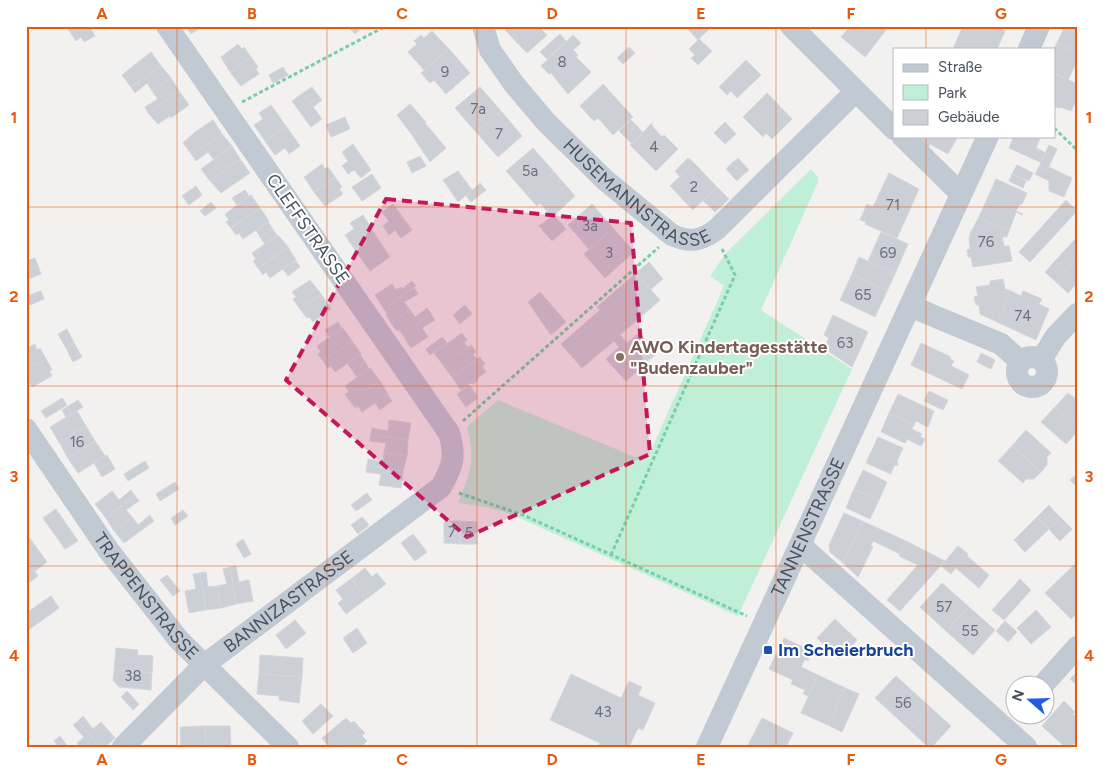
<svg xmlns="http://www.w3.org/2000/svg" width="1103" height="773" font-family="Figtree,sans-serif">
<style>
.green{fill:#c0efd7}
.building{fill:#cccfd6;stroke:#d4d6dc}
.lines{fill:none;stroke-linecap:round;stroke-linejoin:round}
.path{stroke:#78cdac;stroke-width:3;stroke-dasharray:4 2.5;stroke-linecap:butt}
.minor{stroke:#c1c9d2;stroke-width:22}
.marked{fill:#c2185b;fill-opacity:0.2;stroke:#c2185b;stroke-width:4;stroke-dasharray:10 6;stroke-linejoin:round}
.grid{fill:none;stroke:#e8590c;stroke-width:1;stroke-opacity:0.55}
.education-dot{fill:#8d6e63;stroke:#fff;stroke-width:2}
.transit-dot{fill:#1a4fb4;stroke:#fff;stroke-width:2}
.labels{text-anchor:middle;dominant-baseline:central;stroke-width:4;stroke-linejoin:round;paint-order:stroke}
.number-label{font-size:15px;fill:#69707c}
.street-label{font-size:18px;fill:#48515e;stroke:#fff}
.education-label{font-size:18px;font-weight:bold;fill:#785e54;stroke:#fff;text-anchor:start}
.transit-label{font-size:18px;font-weight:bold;fill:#164399;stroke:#fff;text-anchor:start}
.neatline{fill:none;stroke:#e8590c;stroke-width:2}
.grid-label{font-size:16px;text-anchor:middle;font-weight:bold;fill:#e8590c}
</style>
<rect width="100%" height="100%" fill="#f3f1f0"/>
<path class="green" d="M 811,169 L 818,177 L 818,182 L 761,310 L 852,369 L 738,616 L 508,513 L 486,507 L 458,503 C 470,472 476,461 467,427 L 498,400 L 635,457 L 649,455 L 724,286 L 710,276 L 727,252 Z"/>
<path class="building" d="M 66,26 L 89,26 L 95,36 L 84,42 L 81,37 L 76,41 Z
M 186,26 L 203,26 L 191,34 Z
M 348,26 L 364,26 L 355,34 Z
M 509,26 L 538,26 L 547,35 L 527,53 L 505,30 Z
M 685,26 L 712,26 L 698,40 Z
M 851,26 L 889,26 L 865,57 L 841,37 Z
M 963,26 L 993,26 L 1005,31 L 997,49 L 953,49 Z
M 1065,26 L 1077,26 L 1077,52 L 1057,43 Z
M 432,31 L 449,49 L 424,70 L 408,52 L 417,44 L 414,41 L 421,35 L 424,38 Z
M 560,34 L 566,41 L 547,59 L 540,52 Z
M 573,35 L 581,43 L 573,50 L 578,55 L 576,57 L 591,72 L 568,94 L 551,73 L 549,74 L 541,66 Z
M 699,39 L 712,51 L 698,65 L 691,58 L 695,55 L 689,49 Z
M 1057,43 L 1077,52 L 1077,61 L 1068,80 L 1054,73 L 1054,49 Z
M 238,44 L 242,49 L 244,47 L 251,57 L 230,72 L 221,57 Z
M 629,47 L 635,53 L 623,64 L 617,58 Z
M 449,49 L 470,73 L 446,94 L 434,80 L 430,83 L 421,73 Z
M 151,52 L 161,66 L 131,87 L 122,75 Z
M 251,57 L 258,67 L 256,69 L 259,74 L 241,86 L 230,72 Z
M 746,60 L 761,75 L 737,98 L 731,91 L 727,95 L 719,87 Z
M 161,66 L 171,78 L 152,91 L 147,83 L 135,93 L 131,87 Z
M 283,67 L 288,75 L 273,83 L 269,75 Z
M 1054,73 L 1077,84 L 1077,99 L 1071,111 L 1060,107 L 1060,108 L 1054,107 Z
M 171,78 L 179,91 L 148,113 L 145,107 L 158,99 L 152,91 Z
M 603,84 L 633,117 L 613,135 L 598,118 L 594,121 L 580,106 Z
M 312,87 L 322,100 L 313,107 L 303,93 Z
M 480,87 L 501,111 L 476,132 L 455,108 Z
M 179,91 L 189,105 L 171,118 L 170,116 L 158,124 L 148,113 Z
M 303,93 L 322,119 L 311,127 L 292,101 Z
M 767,93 L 792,119 L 772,139 L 766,133 L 763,137 L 743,117 Z
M 410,104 L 426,122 L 412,135 L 397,115 Z
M 271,105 L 286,126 L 265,141 L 254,125 L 263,119 L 259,113 Z
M 501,111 L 522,136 L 498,157 L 476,132 Z
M 345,117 L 350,129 L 331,137 L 326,125 Z
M 213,120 L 222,134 L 192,155 L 183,143 L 195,132 Z
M 631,120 L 636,125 L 625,137 L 619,131 Z
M 725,122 L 736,134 L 725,144 L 714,133 Z
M 425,123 L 446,148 L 430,162 L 412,135 Z
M 652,123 L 652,126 L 662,137 L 664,135 L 678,149 L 656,171 L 630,145 Z
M 636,125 L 643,133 L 632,144 L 625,137 Z
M 286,126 L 300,146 L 289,154 L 285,148 L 275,155 L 265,141 Z
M 222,134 L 232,146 L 214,160 L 208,152 L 196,161 L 192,155 Z
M 919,136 L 953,136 L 957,138 L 948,154 L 930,144 L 928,148 L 918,137 Z
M 1014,136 L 1041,136 L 1036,148 L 1046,153 L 1042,163 L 1009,148 Z
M 353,144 L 371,170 L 361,178 L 354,170 L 348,174 L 342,166 L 348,161 L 342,152 Z
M 1049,145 L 1057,149 L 1047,171 L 1039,167 Z
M 232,146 L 240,159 L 210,181 L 201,169 Z
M 533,148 L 554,172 L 527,195 L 506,171 Z
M 420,156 L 426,166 L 412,173 L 407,162 Z
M 688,158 L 694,163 L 680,177 L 675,171 Z
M 738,158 L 749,170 L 743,175 L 732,163 Z
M 240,159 L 250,173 L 221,193 L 210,181 Z
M 694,163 L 717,187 L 693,210 L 670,186 Z
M 732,163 L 743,175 L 737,181 L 726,169 Z
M 322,164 L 325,169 L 328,167 L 335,177 L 314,192 L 304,177 Z
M 1017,165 L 1033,173 L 1029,181 L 1012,174 Z
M 1039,167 L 1047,171 L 1049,167 L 1072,178 L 1064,197 L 1049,191 L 1049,181 L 1035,174 Z
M 458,171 L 472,190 L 458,202 L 443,180 Z
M 554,172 L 575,196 L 552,217 L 540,203 L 537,206 L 527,195 Z
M 889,173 L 919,189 L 897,238 L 865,224 L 866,222 L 860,220 L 867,204 L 873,207 Z
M 372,174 L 381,188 L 362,201 L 352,187 Z
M 1012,174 L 1026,181 L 1023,188 L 1009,181 Z
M 335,177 L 342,187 L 339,189 L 343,194 L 325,206 L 314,192 Z
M 996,179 L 1027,193 L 1022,204 L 1019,205 L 1016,211 L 1023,214 L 1022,215 L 1016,212 L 1009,231 L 979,217 Z
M 480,183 L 486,190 L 471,202 L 466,196 Z
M 196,186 L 202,195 L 189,205 L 182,196 Z
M 717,187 L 723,193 L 709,206 L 703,201 Z
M 245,190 L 249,196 L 237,205 L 232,198 Z
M 723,193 L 729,199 L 715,212 L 709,206 Z
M 251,195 L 260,208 L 231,228 L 226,222 L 229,220 L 225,214 Z
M 1066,200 L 1077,211 L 1030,262 L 1019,252 Z
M 211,202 L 216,208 L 205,216 L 200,211 Z
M 393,204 L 412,230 L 401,238 L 395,230 L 389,235 L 383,226 L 389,221 L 382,212 Z
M 592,204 L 613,228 L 589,249 L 568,225 Z
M 260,208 L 269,221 L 243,239 L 239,233 L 236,235 L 231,228 Z
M 363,215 L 376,236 L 355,250 L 345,235 L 354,229 L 350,223 Z
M 554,215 L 559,221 L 545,233 L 539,226 Z
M 979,217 L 1009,231 L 1007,237 L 1002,237 L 1004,246 L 1009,246 L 1012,261 L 973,267 L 971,257 L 968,257 L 967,250 L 970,249 L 969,239 L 970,234 Z
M 559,221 L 566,229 L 552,241 L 545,233 Z
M 268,222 L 273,229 L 260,237 L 256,230 Z
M 613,228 L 634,252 L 605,278 L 584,254 Z
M 273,229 L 277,236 L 265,244 L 260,237 Z
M 881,232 L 908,244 L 895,274 L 868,261 Z
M 278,235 L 288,247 L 258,268 L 253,261 L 256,259 L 252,253 Z
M 376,236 L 390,257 L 370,271 L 355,250 Z
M 1077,237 L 1077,260 L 1056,282 L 1045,272 Z
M 288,247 L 296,260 L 270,278 L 266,272 L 263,275 L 258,268 Z
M 859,257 L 895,274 L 887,291 L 852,274 Z
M 35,258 L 38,266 L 26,270 L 26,261 Z
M 1077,260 L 1077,283 L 1068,293 L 1056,282 Z
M 296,261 L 300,267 L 288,276 L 283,269 Z
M 649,262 L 663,279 L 650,290 L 636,273 Z
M 38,266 L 41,274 L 26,280 L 26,270 Z
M 636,273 L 660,300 L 620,335 L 627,343 L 639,333 L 657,353 L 626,381 L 606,359 L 619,347 L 614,341 L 582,368 L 561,344 L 600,310 L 597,307 Z
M 852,274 L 887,291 L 875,317 L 840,300 Z
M 1003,279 L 1005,289 L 1011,291 L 997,322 L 980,314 L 979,305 L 976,305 L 974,297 L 978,296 L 976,287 L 990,285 L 990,281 Z
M 310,280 L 321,294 L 300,309 L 293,299 L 296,297 L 292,292 Z
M 412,281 L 416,286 L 384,309 L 375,295 L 392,284 L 396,290 L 401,287 L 402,289 Z
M 414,288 L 418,294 L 404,302 L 410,310 L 391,323 L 386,314 L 387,313 L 384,309 Z
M 41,291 L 44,299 L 30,305 L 27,296 Z
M 1011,291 L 1021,296 L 1023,291 L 1042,299 L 1039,304 L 1049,309 L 1036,340 L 997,322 Z
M 540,292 L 566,322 L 551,335 L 528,302 Z
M 321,294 L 331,309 L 313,322 L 309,317 L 307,318 L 300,309 Z
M 465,305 L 472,314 L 460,324 L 453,315 Z
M 427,308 L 431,314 L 402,334 L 399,330 L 397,331 L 391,323 L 410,310 L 415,317 Z
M 431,314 L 435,320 L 422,328 L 428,337 L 411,348 L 402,334 Z
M 833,315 L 868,332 L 852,367 L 824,348 L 829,338 L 824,335 Z
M 338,322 L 342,329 L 330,337 L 325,330 Z
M 343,328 L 352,341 L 323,361 L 318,354 L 321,352 L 317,346 Z
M 67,329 L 74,343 L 66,348 L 58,334 Z
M 462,333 L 467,340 L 464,342 L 468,348 L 443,365 L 434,353 Z
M 442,337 L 447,343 L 430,355 L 426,349 Z
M 352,341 L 361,354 L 335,372 L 331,366 L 328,368 L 323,361 Z
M 74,343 L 82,357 L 73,362 L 66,348 Z
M 921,343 L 951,357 L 950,359 L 954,361 L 951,366 L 969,375 L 962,389 L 911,365 Z
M 35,344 L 37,350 L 40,348 L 46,359 L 26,370 L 26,349 Z
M 471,345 L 476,352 L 473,354 L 477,360 L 452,377 L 443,365 Z
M 981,353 L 995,360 L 991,369 L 977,362 Z
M 360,355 L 365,362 L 352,370 L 347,363 Z
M 480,357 L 485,364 L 482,366 L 486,372 L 478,378 L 477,381 L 474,384 L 470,383 L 461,390 L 452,377 Z
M 46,359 L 52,370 L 49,371 L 52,376 L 32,387 L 26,377 L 26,370 Z
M 365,362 L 369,369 L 357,377 L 352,370 Z
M 370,368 L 380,381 L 350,401 L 345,394 L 349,392 L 345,386 Z
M 380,381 L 388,394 L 362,412 L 358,406 L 355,408 L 350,401 Z
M 469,385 L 474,391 L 461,400 L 457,394 Z
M 474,391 L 478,398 L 466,407 L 461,400 Z
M 929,391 L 948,400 L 943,410 L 924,401 Z
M 1068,393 L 1077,400 L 1077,426 L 1055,407 Z
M 387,394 L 392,401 L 380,410 L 375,403 Z
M 898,394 L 934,411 L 928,427 L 916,421 L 914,425 L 889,413 Z
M 62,398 L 67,405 L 46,418 L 41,411 Z
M 78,400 L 83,407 L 66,417 L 62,410 Z
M 1055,407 L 1077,426 L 1077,432 L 1066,444 L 1041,422 Z
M 77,411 L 86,426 L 59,442 L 50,427 Z
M 889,413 L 914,425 L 912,429 L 922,434 L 920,437 L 925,439 L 921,446 L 907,439 L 905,443 L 881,432 Z
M 389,420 L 411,423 L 408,440 L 371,434 L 372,428 L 388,431 Z
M 86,426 L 95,441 L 68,458 L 59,442 Z
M 1026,430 L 1051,453 L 1047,457 L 1047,465 L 1041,472 L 1012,446 Z
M 371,434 L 408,440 L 407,456 L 384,453 L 386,443 L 370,441 Z
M 878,437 L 903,448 L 897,461 L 898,465 L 894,466 L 891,474 L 866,463 Z
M 95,441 L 105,456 L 78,473 L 68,458 Z
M 1012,446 L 1041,472 L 1034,479 L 1026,479 L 1023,483 L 998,461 Z
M 384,453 L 407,456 L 403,471 L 367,465 L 368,459 L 383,462 Z
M 107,455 L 111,462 L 98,470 L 94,463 Z
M 145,461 L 149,468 L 128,481 L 124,474 Z
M 111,462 L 115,469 L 102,477 L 98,470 Z
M 367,465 L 403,471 L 401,488 L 379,485 L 381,474 L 366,472 Z
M 863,470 L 887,482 L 879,500 L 854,489 Z
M 1077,474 L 1077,485 L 1076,486 L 1070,480 Z
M 175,482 L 179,489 L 160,501 L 156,494 Z
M 854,489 L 879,500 L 870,519 L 846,508 Z
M 131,490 L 135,496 L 106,518 L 95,504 L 112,491 L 119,500 Z
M 367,493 L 372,500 L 356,511 L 351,505 Z
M 135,496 L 139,501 L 126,510 L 132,517 L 114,531 L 106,518 Z
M 1049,505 L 1054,511 L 1042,523 L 1037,517 Z
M 56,509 L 78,541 L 65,549 L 43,518 Z
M 183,510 L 188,516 L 175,525 L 171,518 Z
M 1054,511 L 1061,518 L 1049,529 L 1042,523 Z
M 844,513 L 862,521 L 843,563 L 830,552 L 829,545 Z
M 150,515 L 154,521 L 124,543 L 114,531 L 132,517 L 138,525 Z
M 362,517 L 369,525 L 358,534 L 351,525 Z
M 1037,517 L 1049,529 L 1025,552 L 1014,540 Z
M 1061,518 L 1066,523 L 1054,535 L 1049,529 Z
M 444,521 L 460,521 L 460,544 L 444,543 Z
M 460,521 L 477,522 L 477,544 L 460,544 Z
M 862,521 L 906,541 L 900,554 L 873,541 L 871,546 L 873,547 L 858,577 L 843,563 Z
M 1066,523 L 1072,529 L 1060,541 L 1054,535 Z
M 26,533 L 47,562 L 35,571 L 26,559 Z
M 413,534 L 427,552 L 415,561 L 401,543 Z
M 243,539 L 251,554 L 244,558 L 236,544 Z
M 906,541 L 945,561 L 900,611 L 887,600 L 918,565 L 899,556 Z
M 958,546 L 968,554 L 967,556 L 989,575 L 979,588 L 956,568 L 951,574 L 941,566 Z
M 1077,562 L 1077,613 L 1071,619 L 1045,593 Z
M 30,564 L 38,576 L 26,585 L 26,567 Z
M 236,566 L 239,582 L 249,580 L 253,601 L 236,604 L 230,567 Z
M 230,567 L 236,604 L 221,608 L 217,586 L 227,584 L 223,569 Z
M 365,568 L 372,577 L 377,573 L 386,584 L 366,599 L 351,579 Z
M 206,572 L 208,587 L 217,586 L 221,608 L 206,610 L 200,573 Z
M 200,573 L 206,610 L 189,613 L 185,591 L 196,589 L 193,574 Z
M 167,575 L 180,591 L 173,596 L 160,580 Z
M 351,579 L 366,599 L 346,614 L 338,603 L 343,599 L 336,590 Z
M 1020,579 L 1031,590 L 1004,620 L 992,610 Z
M 942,583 L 969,607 L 946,631 L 920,607 Z
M 51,596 L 59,608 L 27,631 L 26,613 Z
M 969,607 L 995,630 L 973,655 L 946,631 Z
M 1036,610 L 1051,627 L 1031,644 L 1017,628 Z
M 835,619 L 857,640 L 839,659 L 817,638 Z
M 295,620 L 306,633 L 286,649 L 276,635 Z
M 1005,621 L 1017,632 L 1008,642 L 996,631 Z
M 357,628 L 367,643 L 360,648 L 350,633 Z
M 350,633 L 360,648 L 353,653 L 343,638 Z
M 784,638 L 812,651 L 808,661 L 805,659 L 801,667 L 818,675 L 809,696 L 803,694 L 805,690 L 791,684 L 793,680 L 769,669 Z
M 116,648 L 138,650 L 137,655 L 153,656 L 152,673 L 114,670 Z
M 260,655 L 303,658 L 302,677 L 259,674 Z
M 114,670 L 152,673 L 151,690 L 119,687 L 113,680 Z
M 1077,672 L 1077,685 L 1070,679 Z
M 259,674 L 302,677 L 299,703 L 279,700 L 279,696 L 257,694 Z
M 571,674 L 621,698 L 629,681 L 642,687 L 638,695 L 655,703 L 643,730 L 638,728 L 629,747 L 598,747 L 600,743 L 550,720 Z
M 818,675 L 845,688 L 828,725 L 801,713 Z
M 896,676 L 930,707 L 910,730 L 875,698 Z
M 845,688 L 859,694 L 842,732 L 828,725 Z
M 127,691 L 139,704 L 133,710 L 121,697 Z
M 1064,701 L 1075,712 L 1073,714 L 1077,718 L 1077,740 L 1071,747 L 1065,747 L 1042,726 Z
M 321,704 L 333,716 L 313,734 L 302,721 Z
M 930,707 L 951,726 L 932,747 L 928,747 L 910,730 Z
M 83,716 L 93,729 L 101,722 L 115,738 L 105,747 L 100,747 L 78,721 Z
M 346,718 L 351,723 L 354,721 L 359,727 L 337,747 L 329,747 L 322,738 Z
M 762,718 L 793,733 L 786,747 L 747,747 Z
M 78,721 L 100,747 L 80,747 L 77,743 L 84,737 L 73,725 Z
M 205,726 L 206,747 L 181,747 L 180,727 Z
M 205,726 L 230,726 L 231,747 L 206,747 Z
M 359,727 L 365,733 L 362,736 L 367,741 L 361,747 L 337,747 Z
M 60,736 L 65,743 L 68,747 L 59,747 L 54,741 Z"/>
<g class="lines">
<path class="path" d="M 419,26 L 421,26
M 242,102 L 386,26
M 1054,128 L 1077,150
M 463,421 L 659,247
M 459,493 L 523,515 L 747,616
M 611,555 L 735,275 L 722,249"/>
<g class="minor">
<path id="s1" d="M 483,26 L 490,50 L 514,84 L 546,122 L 605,180 L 672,235 C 691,243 701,241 717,229 L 855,92"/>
<path d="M 791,26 L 894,129"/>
<path d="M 1029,49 L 1039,26"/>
<path d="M 902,136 L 961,194"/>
<path d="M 910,306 L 1001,344 L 1021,362"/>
<circle cx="1032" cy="372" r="15"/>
<path d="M 1041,360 L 1056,336 L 1077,314"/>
<path id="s2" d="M 26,429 L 109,551 L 179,640 L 288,747"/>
<path d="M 800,545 L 1026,747"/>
<path d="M 1042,686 L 1077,647"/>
<path id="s3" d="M 123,747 L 204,665 L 441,487 C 453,466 456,456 449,433 L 167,26"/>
<path id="s4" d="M 707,747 L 988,136"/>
</g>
</g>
<path class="marked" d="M 386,199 L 631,223 L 650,454 L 467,537 L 286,380 Z"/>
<path class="grid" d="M 177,26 L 177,747M 327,26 L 327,747M 477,26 L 477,747M 626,26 L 626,747M 776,26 L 776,747M 926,26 L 926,49M 926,136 L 926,747M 26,207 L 1077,207M 26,386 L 1077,386M 26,566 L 1077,566"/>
<circle class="education-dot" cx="620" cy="357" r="5"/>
<rect class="transit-dot" x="763" y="645" width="10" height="10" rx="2.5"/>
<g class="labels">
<g class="number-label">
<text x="562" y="62">8</text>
<text x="445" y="72">9</text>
<text x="478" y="109">7a</text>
<text x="499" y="134">7</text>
<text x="654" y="147">4</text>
<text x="530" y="171">5a</text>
<text x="694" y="187">2</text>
<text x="893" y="205">71</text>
<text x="590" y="226">3a</text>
<text x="986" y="242">76</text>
<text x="609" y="253">3</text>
<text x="888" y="253">69</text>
<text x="863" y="295">65</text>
<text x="1023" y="316">74</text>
<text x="845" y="343">63</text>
<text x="77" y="442">16</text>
<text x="452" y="532">7</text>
<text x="469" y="533">5</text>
<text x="944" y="607">57</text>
<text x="970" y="631">55</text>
<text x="133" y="676">38</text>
<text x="903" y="703">56</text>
<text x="603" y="712">43</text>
</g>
<g class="street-label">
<text stroke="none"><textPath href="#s1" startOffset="235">HUSEMANNSTRASSE</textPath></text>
<text transform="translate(308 229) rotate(55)">CLEFFSTRASSE</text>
<text stroke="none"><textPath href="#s4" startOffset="242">TANNENSTRASSE</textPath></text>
<text stroke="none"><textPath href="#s2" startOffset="206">TRAPPENSTRASSE</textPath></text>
<text stroke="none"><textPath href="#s3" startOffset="221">BANNIZASTRASSE</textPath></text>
</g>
<g class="education-label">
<text x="630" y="347">AWO Kindertagesstätte<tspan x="630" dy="21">"Budenzauber"</tspan></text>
</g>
<g class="transit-label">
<text x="778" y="650">Im Scheierbruch</text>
</g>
</g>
<rect width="1103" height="773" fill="none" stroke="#ffffff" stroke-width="55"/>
<rect x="893" y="48" width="162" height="90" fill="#ffffff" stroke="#b6b9bf"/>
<rect x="903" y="64" width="25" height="8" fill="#c1c9d2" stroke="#b6b9bf"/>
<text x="938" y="72" font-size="15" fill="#48515e">Straße</text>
<rect x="903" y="85" width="25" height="15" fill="#c0efd7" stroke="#b6b9bf"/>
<text x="938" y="98" font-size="15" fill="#48515e">Park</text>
<rect x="903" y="110" width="25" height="15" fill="#cccfd6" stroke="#b6b9bf"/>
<text x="938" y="122" font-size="15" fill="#48515e">Gebäude</text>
<g transform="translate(1030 700) rotate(290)"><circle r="24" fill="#ffffff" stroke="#b6b9bf"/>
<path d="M0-4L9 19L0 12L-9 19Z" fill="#1c5de1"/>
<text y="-8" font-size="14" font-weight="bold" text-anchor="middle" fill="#48515e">N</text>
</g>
<rect x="28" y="28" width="1048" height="718" class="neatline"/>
<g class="grid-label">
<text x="102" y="19">A</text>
<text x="252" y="19">B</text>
<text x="402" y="19">C</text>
<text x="552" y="19">D</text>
<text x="701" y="19">E</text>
<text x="851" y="19">F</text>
<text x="1001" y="19">G</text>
<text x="14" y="123">1</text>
<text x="1089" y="123">1</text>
<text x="14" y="302">2</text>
<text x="1089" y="302">2</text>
<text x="14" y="482">3</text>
<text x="1089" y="482">3</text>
<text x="14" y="661">4</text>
<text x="1089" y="661">4</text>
<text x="102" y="765">A</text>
<text x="252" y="765">B</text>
<text x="402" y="765">C</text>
<text x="552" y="765">D</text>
<text x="701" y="765">E</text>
<text x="851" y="765">F</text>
<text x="1001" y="765">G</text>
</g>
</svg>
